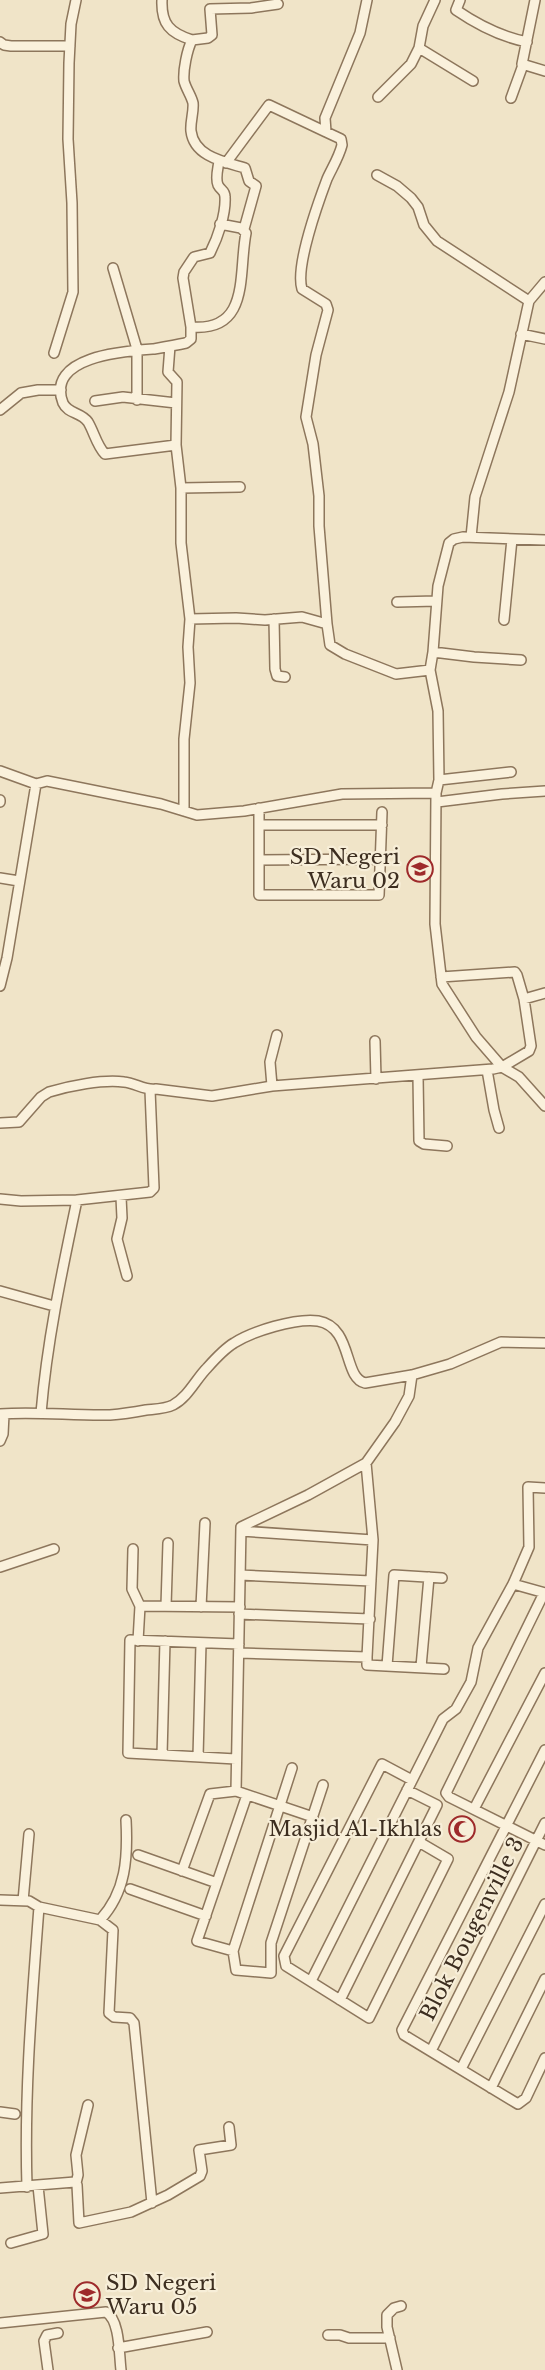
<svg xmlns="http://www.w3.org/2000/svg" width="545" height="2370" font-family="'Libre Baskerville',serif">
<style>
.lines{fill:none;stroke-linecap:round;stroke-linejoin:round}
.minor-casing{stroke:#8d765c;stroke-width:12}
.minor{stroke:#faf1dc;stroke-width:9}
.labels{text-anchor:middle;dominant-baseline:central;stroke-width:4.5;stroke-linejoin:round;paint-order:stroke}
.poi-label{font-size:21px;fill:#3d2e20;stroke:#f7eed8;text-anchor:end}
.street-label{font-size:21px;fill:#3d2e20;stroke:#f7eed8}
</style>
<rect width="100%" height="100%" fill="#f0e4c8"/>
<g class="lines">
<g class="minor-casing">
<path id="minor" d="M 162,0 C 161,24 170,33 192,40
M 460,0 L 456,10 C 478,25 502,37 527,42
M 535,0 L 522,64 L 545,71
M 0,42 L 4,45 L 11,46 L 70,46
M 419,48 L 473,81
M 378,97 L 411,64 L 419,48 L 423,26 L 435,0
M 511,98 L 523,65
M 226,163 L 269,105 L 326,132
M 377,175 L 397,186 L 411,198 L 418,207 L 424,225 L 437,241 L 529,301 L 509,392 L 475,497 L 471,537
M 244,229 L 256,186 L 249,181 L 245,168 C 225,162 194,157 191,131 C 190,122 194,112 193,103 C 191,95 186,89 184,81 C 183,70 187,50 192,40 L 208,38 L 212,35 L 210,9 L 251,8 L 278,4
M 113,268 L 137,349 L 137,400
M 529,301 L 545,282
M 191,327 C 251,332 238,273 246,233 L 241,228 L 220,224
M 521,334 L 545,339
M 170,346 L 168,372 L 177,382 L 176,445 L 181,488 L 181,543 L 190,619 L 188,647 L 190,683 L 184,739 L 184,811
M 54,353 L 73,292 L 72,203 L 68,139 L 69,63 L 71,24 L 76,0
M 95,401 L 123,397 L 176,403
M 0,410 L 21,393 L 38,390 L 61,390
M 176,445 L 105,454 C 97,446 94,432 88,422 C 81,412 68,414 63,403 C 45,356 126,351 154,349 C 165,347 176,345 186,343 L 191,339 L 191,327 L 183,278 L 184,272 L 194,257 L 210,253 C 218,237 226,214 225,197 C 225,190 221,191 218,185 C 215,178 218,169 219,161
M 181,488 L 240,487
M 545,540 L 463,537 L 454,539 L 449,543 L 438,586 L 433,652 L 430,670 L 438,711 L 439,780 L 436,793 L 435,924 L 442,984 L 476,1037 L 502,1067 L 519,1077 L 545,1106
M 397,602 L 436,601
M 190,619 L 236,618 L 265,620 L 302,617 L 327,624 L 330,645 L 345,654 L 396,674 L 430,670
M 274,619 L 275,669 L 277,676 L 285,677
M 504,620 L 512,539
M 327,624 L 319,526 L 319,496 L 313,444 L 306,417 L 316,355 L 328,310 L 326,304 L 302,289 C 295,267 318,203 327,179 C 332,168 339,157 342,145 L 341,139 L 326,132 L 325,118 L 360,33 L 367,0
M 433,652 L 474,657 L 521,660
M 0,771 L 36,784 L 47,781 L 161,804 L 197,815 L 244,811 L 342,794 L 436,793
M 439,780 L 511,772
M 0,800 L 0,802
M 437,802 L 502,794 L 545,791
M 259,808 L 259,895 L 379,895 L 382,812
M 259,825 L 382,825
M 259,860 L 381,859
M 0,878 L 19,881
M 0,986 L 7,958 L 36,784
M 524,999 L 545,993
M 375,1041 L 376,1079
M 487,1070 L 494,1110 L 499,1128
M 418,1076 L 419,1141 L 424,1144 L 447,1146
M 272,1086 L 270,1062 L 277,1035
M 0,1123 L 19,1122 L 41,1097 L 49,1092 C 69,1086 103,1079 124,1082 C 135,1083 146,1091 156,1089 L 212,1096 L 272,1086 L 493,1069 L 502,1067 L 529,1051 L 531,1046 L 524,999 L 517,975 L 515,972 L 441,977
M 121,1197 L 122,1218 L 117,1239 L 127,1276
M 0,1199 L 21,1201 L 77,1200
M 0,1291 L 54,1306
M 41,1413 C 47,1341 62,1271 77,1200 L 150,1192 L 154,1188 L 150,1090
M 0,1414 C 37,1411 73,1416 110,1415 C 122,1414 135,1412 146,1410 C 155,1409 165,1409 173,1405 C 188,1397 196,1379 207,1368 C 215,1359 224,1349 234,1343 C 253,1331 295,1318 318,1321 C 353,1327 343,1378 365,1383 L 412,1375 L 450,1364 L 501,1342 L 545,1343
M 0,1441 L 3,1434 L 4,1414
M 241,1531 L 373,1540
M 133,1549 L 132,1589 L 140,1606 L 138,1641
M 0,1567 L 54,1549
M 240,1575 L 371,1581
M 513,1584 L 545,1593
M 544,1593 L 446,1793 L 449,1797 L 545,1845
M 140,1606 L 240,1607
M 166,1606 L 168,1543
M 201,1607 L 205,1523
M 239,1614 L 370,1619
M 239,1653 L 367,1657 L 373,1540 L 366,1463
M 367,1657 L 367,1665 L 444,1669
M 387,1666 L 394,1575 L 442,1578
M 421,1667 L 429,1577
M 545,1750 L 402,2030 L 404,2035 L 518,2104 L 526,2098 L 545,2058
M 162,1755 L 165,1641
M 198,1757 L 201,1643
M 236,1759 L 128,1753 L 130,1640 L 239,1644
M 292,1768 L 233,1951 L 236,1970 L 271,1973 L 271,1943 L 323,1785
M 412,1780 L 382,1764 L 284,1956 L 286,1966 L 369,2018 L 448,1859 L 419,1842
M 474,1809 L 545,1673
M 313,1817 L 236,1791 L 241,1527 L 308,1495 L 366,1463 L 395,1422 L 409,1396 L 412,1375
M 138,1855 L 217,1883
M 182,1871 L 210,1794 L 236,1791
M 130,1889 L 206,1916
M 0,1900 L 29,1901 L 39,1907 L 100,1920 L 113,1930 L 109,2013 L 114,2017 L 130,2018 L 134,2023 L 152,2203
M 23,1901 L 29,1834
M 100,1920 C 126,1892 128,1858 126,1820
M 233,1951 L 197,1941 L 247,1795
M 311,1981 L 443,1719 L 456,1709 L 471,1682 L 478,1648 L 513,1584 L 529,1547 L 528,1487 L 545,1488
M 340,2000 L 437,1805 L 407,1790
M 431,2051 L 545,1823
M 461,2069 L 545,1904
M 491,2088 L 545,1979
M 0,2112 L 15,2114
M 76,2183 L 78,2175 L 76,2155 L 88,2105
M 27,2187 C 24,2093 32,2000 39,1907
M 0,2188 L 75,2182 L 77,2185 L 79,2223 L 131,2212 L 168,2195 L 200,2176 L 202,2171 L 199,2150 L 231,2145 L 229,2127
M 11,2243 L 43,2234 L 38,2186
M 0,2323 L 106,2312 C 120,2320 119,2354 121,2370
M 328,2335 L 340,2335 L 349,2338 L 390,2338
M 118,2348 L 207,2332
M 48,2370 L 44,2341 L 47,2335 L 58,2333
M 397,2370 L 387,2327 L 387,2315 L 394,2308 L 401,2306"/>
</g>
<use href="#minor" class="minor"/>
</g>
<defs>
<g id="school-ring" transform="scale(1.35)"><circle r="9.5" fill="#f7eed8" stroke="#9e2a2b" stroke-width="1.5"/><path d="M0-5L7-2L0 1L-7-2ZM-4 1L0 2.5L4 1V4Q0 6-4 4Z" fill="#9e2a2b"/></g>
<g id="mosque-ring" transform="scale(1.35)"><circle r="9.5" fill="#f7eed8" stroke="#9e2a2b" stroke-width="1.5"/><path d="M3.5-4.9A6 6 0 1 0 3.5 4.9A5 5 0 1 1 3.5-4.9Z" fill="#9e2a2b"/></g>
</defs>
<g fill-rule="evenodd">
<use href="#school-ring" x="420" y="869"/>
<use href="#mosque-ring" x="462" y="1829"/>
<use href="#school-ring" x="87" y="2295"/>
</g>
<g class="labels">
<g class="poi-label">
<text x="400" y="857">SD Negeri<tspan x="400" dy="24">Waru 02</tspan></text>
<text x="442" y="1829">Masjid Al-Ikhlas</text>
<text x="106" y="2283" text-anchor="start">SD Negeri<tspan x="106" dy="24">Waru 05</tspan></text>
</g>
<g class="street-label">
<text transform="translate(472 1929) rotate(-63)">Blok Bougenville 3</text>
</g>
</g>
</svg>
